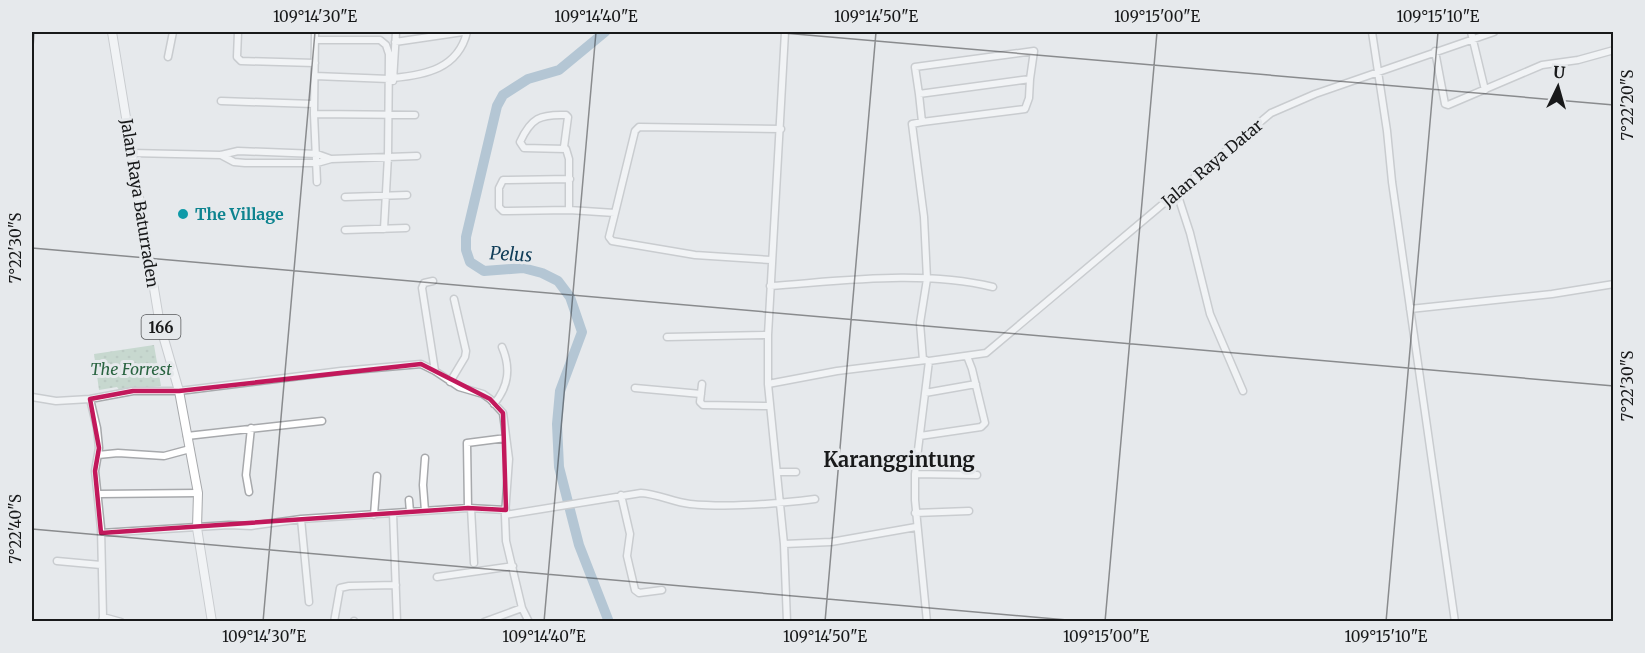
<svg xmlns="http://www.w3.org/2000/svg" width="1645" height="653" font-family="Merriweather,serif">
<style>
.park{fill:url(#park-dots)}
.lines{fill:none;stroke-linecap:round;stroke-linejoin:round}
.river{stroke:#799cb5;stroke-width:10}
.minor-casing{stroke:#a7a9ac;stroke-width:9}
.major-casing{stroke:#a7a9ac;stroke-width:10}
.minor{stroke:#fff;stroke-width:6}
.major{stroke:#fff;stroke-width:8}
.marked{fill:none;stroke:#c2185b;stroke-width:4.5;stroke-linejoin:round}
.ticks{fill:none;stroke:#18191a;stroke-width:1.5;stroke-opacity:0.45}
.culture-dot{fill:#0f9aa8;stroke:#e6e9ec;stroke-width:2}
.labels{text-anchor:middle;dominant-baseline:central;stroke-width:6;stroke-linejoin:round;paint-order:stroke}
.shield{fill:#e6e9ec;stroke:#565759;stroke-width:1.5}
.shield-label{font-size:15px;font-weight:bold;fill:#18191a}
.street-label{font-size:16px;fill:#18191a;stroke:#e6e9ec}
.culture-label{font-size:16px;font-weight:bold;fill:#0d838f;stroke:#e6e9ec;text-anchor:start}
.park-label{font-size:16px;font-style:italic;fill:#2a6441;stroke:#e6e9ec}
.water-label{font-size:18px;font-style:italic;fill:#103d58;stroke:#e6e9ec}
.quarter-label{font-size:20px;font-weight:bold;fill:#18191a;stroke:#e6e9ec}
.neatline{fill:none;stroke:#18191a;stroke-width:2}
.ticks-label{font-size:15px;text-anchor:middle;fill:#18191a}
</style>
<defs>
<pattern id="park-dots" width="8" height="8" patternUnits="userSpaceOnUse" patternTransform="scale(1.5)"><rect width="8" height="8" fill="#a2c3ac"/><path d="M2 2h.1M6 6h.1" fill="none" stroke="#8ba793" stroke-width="1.8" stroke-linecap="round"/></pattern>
</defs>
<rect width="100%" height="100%" fill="#e6e9ec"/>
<path class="park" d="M 154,345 L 161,386 L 120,391 L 117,387 L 99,390 L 94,354 Z"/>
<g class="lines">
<path class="river" d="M 605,32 L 559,70 L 528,79 L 503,95 L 497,106 L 466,237 L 466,250 L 470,262 L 484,271 L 523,268 L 542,273 L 558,281 L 570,297 L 582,332 L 560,391 L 557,424 L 559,467 L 579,545 L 609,622"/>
<g class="minor-casing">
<path id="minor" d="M 238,32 L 237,57 L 241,61 L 315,63
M 315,32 L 314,114 L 317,182
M 785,32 L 768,335 L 768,384 L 784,544 L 787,622
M 1372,32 L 1387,131 L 1392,182 L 1455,622
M 1471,32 L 1485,90
M 315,40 L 380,40 L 386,45 L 389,54 L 388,156 L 384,229
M 395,42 L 463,32
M 1435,51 L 1445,104 L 1448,105 L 1542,65 L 1578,60 L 1614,50
M 168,57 L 173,32
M 315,76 L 389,79
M 393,78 C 425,75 458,69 467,32
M 393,81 L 396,32
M 919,94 L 915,67 L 1034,51 L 1030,79
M 221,101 L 314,104
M 314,114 L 415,115
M 922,122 L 919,94 L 1030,79 L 1029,98 L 1025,109 L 922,122 L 912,124 L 924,217 L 927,279 L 920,323 L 923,360
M 564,147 L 568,117 L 566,115 C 540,114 531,118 520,142 L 524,148 L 566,149 L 569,159 L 569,210
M 131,153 L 221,155 L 238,151 L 317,154 L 331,159
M 221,155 L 234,162 L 245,163 L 317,163 L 331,159 L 417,156
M 570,179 L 503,180 L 499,188 L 499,207 L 503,211 L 569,210 L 615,213 L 609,237 L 612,241 L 695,255 L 771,260
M 1177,193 L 1190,233 L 1210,314 L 1243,391
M 345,197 L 407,195
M 615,213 L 635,131 L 639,127 L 781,129
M 345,230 L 406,228
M 433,281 L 424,283 L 422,288 L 435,371
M 770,286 C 843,281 921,270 993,287
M 1410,309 L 1552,294 L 1614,284
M 667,337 L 768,335
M 450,382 L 465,357 L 466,351 L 454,299
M 702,384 L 700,402 L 703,405 L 770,406
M 768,384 L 837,371 L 926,360
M 635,388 L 701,394
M 925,393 L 976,384
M 32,397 L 56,401 L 90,399 L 133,391 L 179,391 L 341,371 L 421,364 L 435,371 L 459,387 L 483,394 L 490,399 L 503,413 L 509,459 L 505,515 L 506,541 L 522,608 L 529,622
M 90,399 L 97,428 L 99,448 L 95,471 L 101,528 L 103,617
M 494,404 C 509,386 511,368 502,347
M 187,436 L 322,421
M 920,436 L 981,427 L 985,423 L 972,369 L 967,356
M 98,455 L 118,453 L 164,456 L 190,449
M 778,472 L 796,472
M 915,474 L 977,475
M 249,492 L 246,475 L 251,428
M 99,494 L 198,493
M 621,495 L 630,534 L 627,556 L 635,590 L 639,593 L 662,590
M 409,500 L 410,512
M 468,508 L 467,443 L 506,438
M 471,508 L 474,563
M 425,511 L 423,485 L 425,458
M 393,513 L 397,622
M 915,513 L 969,511
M 374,515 L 377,476
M 505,515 L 641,493 C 658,494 673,502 690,504 C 731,508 775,504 815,499
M 301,519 L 309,602
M 101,533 L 229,525 L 251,526 L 301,519 L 468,508 L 506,510
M 784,544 L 831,542 L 916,527
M 57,561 L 101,565
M 437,577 L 513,566
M 354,621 L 354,622
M 102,622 L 103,617 L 121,622
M 334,622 L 340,588 L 349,586 L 396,585
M 484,622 L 522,608
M 927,622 L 915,500 L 915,474 L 929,361 L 986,353 L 1271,113 L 1315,94 L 1494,32"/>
</g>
<g class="major-casing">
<path id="major" d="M 112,32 L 160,325 L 179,391 L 198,493 L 197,528 L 212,622"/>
</g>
<use href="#minor" class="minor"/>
<use href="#major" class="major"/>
</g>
<path d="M0 0H1645V653H0ZM 421,364 L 490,399 L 503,413 L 506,510 L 468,508 L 101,533 L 95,471 L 99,448 L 90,399 L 133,391 L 179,391 Z" fill="#e6e9ec" fill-opacity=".55" fill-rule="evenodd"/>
<path class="marked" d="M 421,364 L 490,399 L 503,413 L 506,510 L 468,508 L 101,533 L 95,471 L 99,448 L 90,399 L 133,391 L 179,391 Z"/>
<path class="ticks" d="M 772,32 L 1614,105M 32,65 L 34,32M 32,248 L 1614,386M 32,529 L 1090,622M 263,622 L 315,32M 544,622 L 596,32M 825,622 L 876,32M 1105,622 L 1157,32M 1386,622 L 1438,32"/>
<circle class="culture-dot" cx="183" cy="214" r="6"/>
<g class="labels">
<rect class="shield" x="141.5" y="315" width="39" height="24" rx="4.5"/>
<g class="shield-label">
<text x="161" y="327">166</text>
</g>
<g class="street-label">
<text transform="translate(1212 163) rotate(-40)">Jalan Raya Datar</text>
<text transform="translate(140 203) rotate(81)">Jalan Raya Baturraden</text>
</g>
<g class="culture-label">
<text x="195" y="214">The Village</text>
</g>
<g class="park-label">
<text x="131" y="369">The Forrest</text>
</g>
<g class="water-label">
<text transform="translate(511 254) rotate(3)">Pelus</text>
</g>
<g class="quarter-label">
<text x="899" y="459">Karanggintung</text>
</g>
</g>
<rect width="1645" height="653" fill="none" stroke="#e6e9ec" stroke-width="66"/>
<g transform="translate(1558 87) rotate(5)" stroke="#e6e9ec" stroke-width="4.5" paint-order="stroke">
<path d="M0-4.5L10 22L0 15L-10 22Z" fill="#18191a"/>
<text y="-9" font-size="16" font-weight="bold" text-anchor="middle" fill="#18191a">U</text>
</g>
<rect x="33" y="33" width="1579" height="587" class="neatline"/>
<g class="ticks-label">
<text x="315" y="22">109°14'30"E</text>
<text x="596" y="22">109°14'40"E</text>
<text x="876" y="22">109°14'50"E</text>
<text x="1157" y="22">109°15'00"E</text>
<text x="1438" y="22">109°15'10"E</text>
<text transform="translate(1628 105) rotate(-90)" y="5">7°22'20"S</text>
<text transform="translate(16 248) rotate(-90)" y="5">7°22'30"S</text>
<text transform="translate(1628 386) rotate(-90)" y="5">7°22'30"S</text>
<text transform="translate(16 529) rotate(-90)" y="5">7°22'40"S</text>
<text x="264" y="642">109°14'30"E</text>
<text x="544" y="642">109°14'40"E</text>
<text x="825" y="642">109°14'50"E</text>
<text x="1106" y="642">109°15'00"E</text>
<text x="1386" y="642">109°15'10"E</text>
</g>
</svg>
